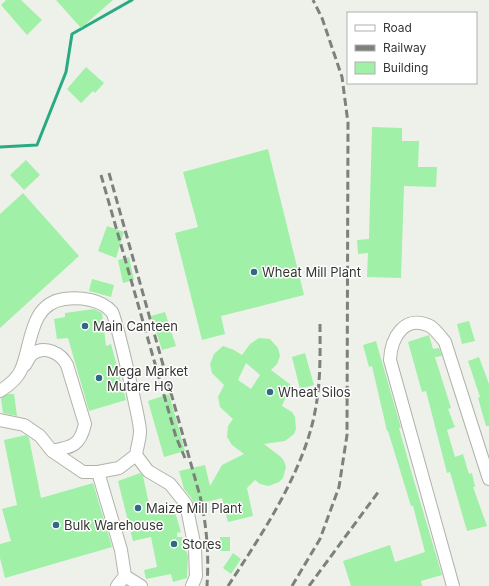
<svg xmlns="http://www.w3.org/2000/svg" width="489" height="586" font-family="Inter,sans-serif">
<style>
.lines{fill:none;stroke-linecap:round;stroke-linejoin:round}
.stream{stroke:#28ab82;stroke-width:3}
.building{fill:#a0f0a7;fill-rule:evenodd}
.minor-casing{stroke:#b0b3ac;stroke-width:14}
.minor{stroke:#fff;stroke-width:12}
.rail{stroke:#7e807b;stroke-width:3;stroke-dasharray:8 4;stroke-linecap:butt}
.poi-dot{fill:#2e6a82;stroke:#fff;stroke-width:1.5}
.labels{text-anchor:middle;dominant-baseline:central;stroke-width:3;stroke-linejoin:round;paint-order:stroke}
.poi-label{font-size:13px;fill:#363734;stroke:#fff;text-anchor:start}
</style>
<rect width="100%" height="100%" fill="#eef1ea"/>
<g class="lines">
<path class="stream" d="M 0,147 L 37,145 L 66,72 L 72,34 L 132,0"/>
</g>
<path class="building" d="M 6,0 L 21,0 L 42,20 L 27,35 L 1,5 Z
M 56,0 L 113,0 L 81,28 Z
M 86,67 L 104,83 L 95,93 L 93,91 L 81,103 L 67,89 Z
M 372,127 L 402,128 L 402,141 L 419,141 L 418,167 L 437,167 L 436,187 L 404,186 L 401,278 L 367,277 L 368,253 L 358,254 L 357,240 L 369,239 Z
M 268,149 L 304,295 L 221,316 L 225,334 L 202,340 L 175,233 L 198,227 L 183,172 Z
M 26,160 L 40,175 L 24,190 L 10,175 Z
M 23,193 L 79,256 L 0,328 L 0,214 Z
M 107,226 L 124,232 L 116,258 L 98,251 Z
M 129,257 L 134,280 L 123,283 L 118,260 Z
M 92,279 L 114,285 L 111,297 L 89,291 Z
M 94,309 L 102,313 L 106,346 L 111,344 L 126,400 L 89,411 L 68,338 L 57,339 L 54,319 L 65,317 L 65,313 Z
M 165,312 L 176,346 L 162,350 L 151,316 Z
M 469,321 L 475,341 L 462,344 L 457,324 Z
M 429,335 L 433,349 L 439,348 L 442,356 L 435,357 L 451,408 L 448,409 L 455,427 L 447,430 L 455,457 L 463,454 L 469,474 L 472,473 L 475,487 L 473,487 L 487,526 L 467,531 L 450,472 L 447,473 L 426,391 L 422,392 L 408,342 Z
M 259,338 L 270,339 L 278,348 L 280,356 L 277,364 L 271,370 L 291,385 L 282,406 L 292,412 L 295,417 L 296,429 L 294,434 L 285,441 L 264,444 L 281,457 L 284,461 L 286,467 L 283,478 L 279,482 L 269,486 L 260,484 L 255,480 L 247,488 L 253,516 L 228,522 L 222,498 L 194,505 L 192,499 L 184,489 L 179,471 L 205,465 L 210,486 L 222,465 L 244,454 L 232,445 L 227,437 L 228,426 L 233,419 L 220,407 L 218,397 L 224,385 L 212,373 L 210,364 L 214,354 L 223,346 L 234,350 L 242,355 L 250,344 ZM 246,363 L 260,375 L 251,389 L 238,380 Z
M 376,341 L 401,428 L 399,428 L 412,474 L 442,575 L 421,581 L 422,586 L 351,586 L 343,561 L 390,545 L 395,562 L 425,552 L 413,506 L 411,506 L 388,431 L 387,431 L 372,366 L 369,367 L 363,345 Z
M 305,353 L 314,385 L 300,389 L 292,357 Z
M 479,357 L 489,384 L 489,426 L 486,426 L 478,398 L 480,397 L 468,361 Z
M 8,394 L 14,394 L 17,416 L 3,413 L 1,398 Z
M 169,394 L 185,451 L 164,457 L 148,401 Z
M 26,435 L 29,438 L 41,498 L 93,483 L 112,547 L 5,578 L 0,558 L 0,544 L 11,541 L 2,509 L 17,505 L 4,440 Z
M 140,473 L 143,476 L 151,513 L 166,508 L 175,512 L 181,532 L 177,533 L 177,537 L 182,537 L 188,556 L 187,578 L 173,582 L 171,574 L 146,579 L 144,570 L 157,567 L 151,537 L 133,541 L 118,481 Z
M 220,537 L 230,537 L 230,551 L 220,551 Z
M 233,553 L 241,559 L 231,574 L 223,568 Z"/>
<g class="lines">
<g class="minor-casing">
<path id="minor" d="M 25,365 C 27,362 29,357 32,354 C 45,345 61,353 67,365 L 85,424 C 80,446 72,447 52,451
M 0,391 C 8,386 17,379 21,370 C 32,345 29,304 64,299 C 80,297 101,299 112,312 C 116,318 140,421 140,431 C 140,439 137,447 136,455 L 119,468 L 98,472 L 83,472 L 52,451 L 40,436 L 24,425 L 0,420
M 136,455 L 148,471 L 170,484 L 186,504 L 195,548 L 196,576 L 192,586
M 98,472 L 121,550 L 125,576 L 117,586
M 125,576 L 141,586
M 453,586 L 390,360 C 391,338 404,314 430,326 C 435,329 441,337 445,342 L 489,479"/>
</g>
<use href="#minor" class="minor"/>
<path class="rail" d="M 109,173 L 200,496 C 207,527 209,555 207,586
M 101,175 L 176,437 L 185,458
M 228,586 C 262,534 306,469 316,406 C 321,378 320,349 320,321
M 292,586 L 320,539 L 339,487 L 347,435 L 348,123 L 342,77 L 322,18 L 313,0
M 309,586 L 379,491"/>
</g>
<g class="poi-dot">
<circle cx="254" cy="272" r="4"/>
<circle cx="85" cy="326" r="4"/>
<circle cx="99" cy="378" r="4"/>
<circle cx="270" cy="392" r="4"/>
<circle cx="138" cy="508" r="4"/>
<circle cx="56" cy="525" r="4"/>
<circle cx="174" cy="544" r="4"/>
</g>
<g class="labels">
<g class="poi-label">
<text x="262" y="272">Wheat Mill Plant</text>
<text x="93" y="326">Main Canteen</text>
<text x="107" y="371">Mega Market<tspan x="107" dy="15">Mutare HQ</tspan></text>
<text x="278" y="392">Wheat Silos</text>
<text x="146" y="508">Maize Mill Plant</text>
<text x="64" y="525">Bulk Warehouse</text>
<text x="182" y="544">Stores</text>
</g>
</g>
<rect x="347" y="12" width="130" height="72" fill="#ffffff" stroke="#afafae"/>
<rect x="355" y="25" width="20" height="6" fill="#ffffff" stroke="#afafae"/>
<text x="383" y="32" font-size="12" fill="#363734">Road</text>
<rect x="355" y="45" width="20" height="6" fill="#7e807b" stroke="#afafae"/>
<text x="383" y="52" font-size="12" fill="#363734">Railway</text>
<rect x="355" y="62" width="20" height="12" fill="#a0f0a7" stroke="#afafae"/>
<text x="383" y="72" font-size="12" fill="#363734">Building</text>
</svg>
